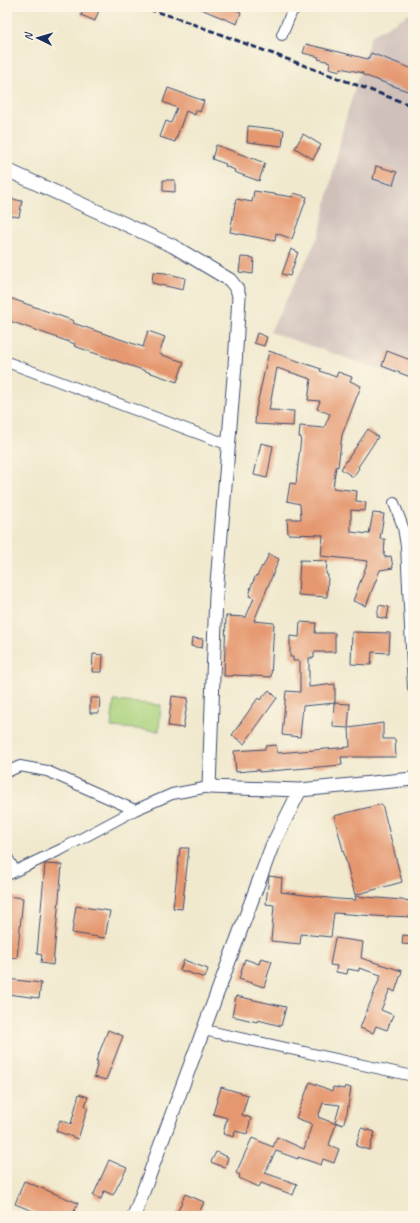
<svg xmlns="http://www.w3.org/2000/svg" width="420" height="1223" font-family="Caveat,sans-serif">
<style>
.industrial{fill:#cfc0ba}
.green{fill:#aad27c;stroke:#62806d}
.building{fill:#e59870}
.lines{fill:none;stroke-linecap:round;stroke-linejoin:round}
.minor-casing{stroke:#3b4b6f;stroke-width:12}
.tertiary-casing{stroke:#3b4b6f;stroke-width:15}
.minor{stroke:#fff;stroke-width:10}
.tertiary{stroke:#fff;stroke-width:13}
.rail{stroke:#1b2f5e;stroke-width:3;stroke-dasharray:6 3;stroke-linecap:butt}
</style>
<rect width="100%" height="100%" fill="#fcf5e5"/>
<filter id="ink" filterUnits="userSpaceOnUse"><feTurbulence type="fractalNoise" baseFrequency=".025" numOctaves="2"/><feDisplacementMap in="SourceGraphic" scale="8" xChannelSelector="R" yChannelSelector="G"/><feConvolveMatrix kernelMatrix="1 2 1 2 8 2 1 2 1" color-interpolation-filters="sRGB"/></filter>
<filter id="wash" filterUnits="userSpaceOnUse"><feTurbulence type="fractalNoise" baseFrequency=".012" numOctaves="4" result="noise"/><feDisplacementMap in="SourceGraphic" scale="16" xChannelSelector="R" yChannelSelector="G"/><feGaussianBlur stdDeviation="0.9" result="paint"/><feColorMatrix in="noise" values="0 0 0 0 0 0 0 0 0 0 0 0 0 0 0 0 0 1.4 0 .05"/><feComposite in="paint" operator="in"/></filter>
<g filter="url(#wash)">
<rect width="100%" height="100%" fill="#f0e9ce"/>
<path class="industrial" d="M 413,12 L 413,381 L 270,332 L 319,235 L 344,124 L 371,36 Z"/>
<path class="green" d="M 114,701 L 161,705 L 159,731 L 111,727 Z"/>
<g id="blocks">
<path class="building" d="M 84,7 L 91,7 L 99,10 L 95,21 L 81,15 Z
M 196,7 L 227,7 L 241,12 L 237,24 Z
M 306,44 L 368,59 L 371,53 L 413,69 L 413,93 L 363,75 L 363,73 L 341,68 L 340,71 L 329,68 L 330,62 L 318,59 L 319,57 L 303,53 Z
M 168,88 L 204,101 L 200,112 L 196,110 L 195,115 L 186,111 L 175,142 L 160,137 L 166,121 L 171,123 L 177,108 L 163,102 Z
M 248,126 L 284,130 L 282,146 L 247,142 Z
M 303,134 L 321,145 L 313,159 L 295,148 Z
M 216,145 L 265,163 L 259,181 L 234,172 L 235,170 L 225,166 L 226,164 L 212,159 Z
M 376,166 L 397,172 L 393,185 L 373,179 Z
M 163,180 L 175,180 L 175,192 L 163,191 Z
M 254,191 L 293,197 L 294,193 L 307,197 L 292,239 L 276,233 L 275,241 L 230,232 L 236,199 L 252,202 Z
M 7,198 L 22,201 L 19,217 L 7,215 Z
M 291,249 L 298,252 L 290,276 L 282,274 Z
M 241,257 L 254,258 L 253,274 L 239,272 Z
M 153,272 L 165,273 L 185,278 L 183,290 L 152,283 Z
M 7,297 L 74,321 L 73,323 L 143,347 L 148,331 L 165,337 L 159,354 L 184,362 L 177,382 L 74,346 L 75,344 L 7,320 Z
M 257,333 L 267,337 L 264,346 L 254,343 Z
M 269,351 L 321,369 L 320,371 L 336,377 L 338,372 L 352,377 L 350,381 L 361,386 L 342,435 L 338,467 L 336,466 L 333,488 L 357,491 L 356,501 L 366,502 L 365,511 L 351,510 L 351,532 L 369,534 L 373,513 L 384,514 L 380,539 L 385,539 L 384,557 L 391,556 L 393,568 L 380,570 L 366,606 L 353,601 L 368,561 L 321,556 L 323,535 L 288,534 L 287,519 L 301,519 L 300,504 L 287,501 L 290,483 L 296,484 L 301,437 L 299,437 L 300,426 L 324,428 L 330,414 L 317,409 L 320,401 L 308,400 L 311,379 L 277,368 L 269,410 L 294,411 L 293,426 L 255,424 L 256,409 Z
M 387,351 L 413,361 L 413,378 L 382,366 Z
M 368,429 L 378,437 L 358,467 L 359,468 L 353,477 L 341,469 Z
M 261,443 L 273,446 L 267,478 L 254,475 Z
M 269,554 L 279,559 L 254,621 L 274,623 L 271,677 L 233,675 L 233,676 L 224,676 L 226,616 L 246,617 L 254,598 L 249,596 L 251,589 L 250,589 L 256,575 L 257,576 L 262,566 L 263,567 Z
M 300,560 L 327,561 L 326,574 L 328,575 L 327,597 L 298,595 Z
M 379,605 L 389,607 L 387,619 L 377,617 Z
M 300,622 L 316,623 L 315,633 L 335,633 L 335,652 L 314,652 L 314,658 L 309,658 L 309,687 L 335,684 L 335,703 L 303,706 L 300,737 L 282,735 L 286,691 L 300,692 L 300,661 L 293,661 L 293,657 L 290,657 L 290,636 L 299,637 Z
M 352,632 L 390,633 L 389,653 L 372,652 L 371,665 L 351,664 Z
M 192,638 L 203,639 L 202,648 L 191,646 Z
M 93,654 L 103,655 L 102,672 L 92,672 Z
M 269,690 L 277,698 L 244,744 L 232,735 L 258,698 L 260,700 Z
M 172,696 L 188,698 L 183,728 L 168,726 Z
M 90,698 L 100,698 L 99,713 L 90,713 Z
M 334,703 L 350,704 L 348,728 L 333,727 Z
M 383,723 L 383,739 L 395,739 L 396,757 L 341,757 L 342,765 L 259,772 L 259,770 L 236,772 L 234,751 L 265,749 L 265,746 L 276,745 L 277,753 L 350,747 L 349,728 Z
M 382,804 L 402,882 L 355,895 L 334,816 Z
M 180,848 L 189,848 L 182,909 L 173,908 Z
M 45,864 L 62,865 L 53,965 L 41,963 L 42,955 L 37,954 Z
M 269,876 L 282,878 L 281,892 L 337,899 L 356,900 L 355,896 L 413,901 L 413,917 L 388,916 L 388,917 L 334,913 L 331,937 L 301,934 L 300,944 L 271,941 L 274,905 L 266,904 Z
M 7,896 L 23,898 L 17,958 L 7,957 Z
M 76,906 L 110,911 L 105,938 L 72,933 Z
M 403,935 L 413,936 L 413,945 L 402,944 Z
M 335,938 L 363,942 L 361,958 L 402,971 L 395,992 L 390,989 L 381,1010 L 393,1015 L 387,1030 L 376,1026 L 373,1033 L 360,1028 L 381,975 L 359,968 L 359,971 L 348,969 L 347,974 L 336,972 L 337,966 L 330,965 Z
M 261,958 L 272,961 L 264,987 L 239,979 L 245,959 L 259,964 Z
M 184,960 L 208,969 L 205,978 L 180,970 Z
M 7,979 L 41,983 L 39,998 L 7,994 Z
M 236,996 L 286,1007 L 281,1026 L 258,1020 L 257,1022 L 232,1016 Z
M 108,1030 L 123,1036 L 106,1080 L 94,1077 L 98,1061 L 96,1061 Z
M 310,1082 L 332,1091 L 333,1087 L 344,1089 L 345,1086 L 351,1088 L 347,1113 L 343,1125 L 335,1122 L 340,1105 L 323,1103 L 318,1117 L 336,1124 L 329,1145 L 339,1149 L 334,1163 L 323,1159 L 321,1165 L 298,1157 L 298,1159 L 276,1151 L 265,1173 L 297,1184 L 293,1195 L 261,1183 L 259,1187 L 239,1178 L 240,1175 L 236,1173 L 252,1138 L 273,1147 L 277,1137 L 304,1149 L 312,1124 L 296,1118 Z
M 221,1087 L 248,1095 L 242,1115 L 251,1118 L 247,1134 L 235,1131 L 234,1137 L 223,1134 L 227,1118 L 213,1114 Z
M 79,1094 L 88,1097 L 85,1106 L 88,1107 L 78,1139 L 56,1131 L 60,1120 L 71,1124 Z
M 361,1128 L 375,1132 L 369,1150 L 356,1146 Z
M 216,1152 L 228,1157 L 225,1168 L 211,1162 Z
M 109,1160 L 127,1168 L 113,1195 L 104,1191 L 101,1199 L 93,1196 Z
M 24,1181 L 78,1203 L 72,1216 L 45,1216 L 15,1204 Z
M 185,1194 L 204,1202 L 198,1216 L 176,1216 Z"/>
</g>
</g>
<g filter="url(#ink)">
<use href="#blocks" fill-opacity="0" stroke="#3b4b6f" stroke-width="1"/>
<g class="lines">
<g class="minor-casing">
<path id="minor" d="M 282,35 L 292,11 L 298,7
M 7,362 L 229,445
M 394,503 L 403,527 L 406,546 L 413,688
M 7,772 L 20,766 L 47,771 L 135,810
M 7,857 L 15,871
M 7,875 L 62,849 L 135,810 L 172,794 L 209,787
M 204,1030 L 413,1076"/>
</g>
<g class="tertiary-casing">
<path id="tertiary" d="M 7,170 L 173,246 L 230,280 L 237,289 L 239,296 L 235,365 L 216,595 L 209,787 L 300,790
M 134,1216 L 272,846 L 300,790 L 413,779"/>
</g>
<use href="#minor" class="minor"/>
<use href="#tertiary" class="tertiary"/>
<path class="rail" d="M 141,7 L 174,17 L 413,106"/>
</g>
</g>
<rect width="420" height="1223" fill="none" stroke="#fcf5e5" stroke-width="24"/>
<g transform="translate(38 38) rotate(275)" stroke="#fcf5e5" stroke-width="3" paint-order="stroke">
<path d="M0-3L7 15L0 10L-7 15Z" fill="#1b2f5e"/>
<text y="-6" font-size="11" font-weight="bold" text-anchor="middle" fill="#1b2f5e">N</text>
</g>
</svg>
